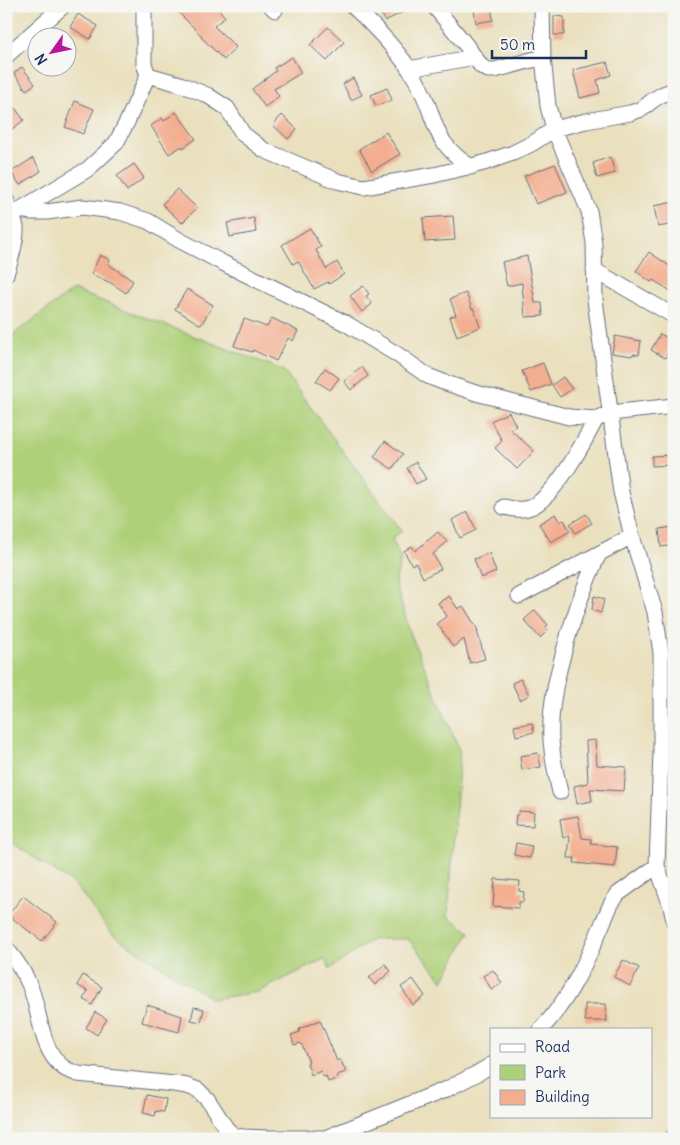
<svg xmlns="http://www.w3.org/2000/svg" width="680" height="1145" font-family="Delius,sans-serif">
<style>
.green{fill:#aed078;stroke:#64806b}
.building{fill:#f3ae8f}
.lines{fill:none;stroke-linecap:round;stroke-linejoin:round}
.minor-casing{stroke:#636d7f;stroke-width:17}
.minor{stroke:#fff;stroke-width:15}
</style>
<rect width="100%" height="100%" fill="#f6f6f2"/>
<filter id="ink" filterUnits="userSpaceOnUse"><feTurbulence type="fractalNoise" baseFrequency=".02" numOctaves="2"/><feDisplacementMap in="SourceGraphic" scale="10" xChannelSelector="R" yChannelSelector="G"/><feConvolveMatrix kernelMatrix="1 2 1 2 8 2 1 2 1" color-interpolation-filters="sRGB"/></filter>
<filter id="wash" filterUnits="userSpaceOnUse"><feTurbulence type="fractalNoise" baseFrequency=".0096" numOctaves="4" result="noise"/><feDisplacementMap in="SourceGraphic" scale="20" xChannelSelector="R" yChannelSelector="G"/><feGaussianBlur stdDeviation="1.12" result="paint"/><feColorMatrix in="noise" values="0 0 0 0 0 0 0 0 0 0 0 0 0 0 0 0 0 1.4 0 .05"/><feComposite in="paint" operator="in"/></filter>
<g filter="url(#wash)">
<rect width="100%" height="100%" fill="#eae0bd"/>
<path class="green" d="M 73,290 L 283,370 L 402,531 L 392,538 L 401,560 L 395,582 L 411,635 L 460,752 L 448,916 L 470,932 L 443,981 L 408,939 L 373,939 L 330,969 L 324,959 L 258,992 L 212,999 L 113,935 L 75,885 L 6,839 L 6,340 Z"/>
<g id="blocks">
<path class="building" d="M 172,6 L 216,6 L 225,17 L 214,26 L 236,47 L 224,60 L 201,37 L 202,36 Z
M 378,6 L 415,6 L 385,21 Z
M 491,6 L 493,20 L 476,23 L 474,9 Z
M 78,14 L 98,26 L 90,39 L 70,27 Z
M 554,16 L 564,17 L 564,35 L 554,35 Z
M 328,27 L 344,42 L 327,61 L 310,45 Z
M 292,57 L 301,73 L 274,89 L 279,96 L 265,107 L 252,89 L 276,71 L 274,68 Z
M 607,62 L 611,75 L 597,80 L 600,93 L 580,98 L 573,70 Z
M 22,67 L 35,84 L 26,90 L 14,73 Z
M 353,78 L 362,95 L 351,100 L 343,84 Z
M 387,88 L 392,100 L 376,106 L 371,95 Z
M 75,101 L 94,109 L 83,134 L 65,127 Z
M 15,108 L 24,120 L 6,134 L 6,114 Z
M 176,112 L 196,139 L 183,148 L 182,146 L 169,154 L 151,126 L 162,118 L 164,121 Z
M 282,115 L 297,129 L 288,139 L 273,125 Z
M 386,132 L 400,154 L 372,171 L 359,149 Z
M 610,157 L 615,173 L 597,178 L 593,163 Z
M 33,158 L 41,171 L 20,185 L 11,172 Z
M 134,164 L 144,178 L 127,191 L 117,176 Z
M 555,164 L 567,192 L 536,204 L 524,176 Z
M 177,189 L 197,208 L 182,223 L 162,204 Z
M 674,202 L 674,224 L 658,227 L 654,206 Z
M 453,216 L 455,240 L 425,242 L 423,218 Z
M 254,218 L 256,232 L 230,237 L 227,223 Z
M 310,228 L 321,247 L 316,250 L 326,269 L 337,262 L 344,274 L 329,284 L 328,282 L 314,289 L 298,261 L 293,264 L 282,245 Z
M 649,252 L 674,269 L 674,293 L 653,280 L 651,282 L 636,271 Z
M 100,255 L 110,260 L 108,264 L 133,281 L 126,293 L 111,283 L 91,274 Z
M 527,256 L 533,291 L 535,303 L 542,303 L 543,316 L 525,317 L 522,283 L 507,286 L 502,262 Z
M 363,286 L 369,294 L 366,296 L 372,304 L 362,312 L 350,296 Z
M 187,289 L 213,305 L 201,325 L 175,309 Z
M 466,293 L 472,309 L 474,309 L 480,327 L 457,336 L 450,317 L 456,315 L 450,299 Z
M 272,318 L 298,331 L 293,341 L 288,338 L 276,361 L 253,350 L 252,352 L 234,346 L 244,319 L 267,327 Z
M 660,334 L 674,341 L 665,358 L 651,350 Z
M 615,336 L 641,341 L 639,355 L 633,354 L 632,356 L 612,353 Z
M 543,363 L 551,384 L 531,392 L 522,371 Z
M 362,367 L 368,376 L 351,390 L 344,381 Z
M 325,368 L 339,378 L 330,390 L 316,381 Z
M 563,377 L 572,389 L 560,397 L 552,385 Z
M 509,412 L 516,426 L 510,429 L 534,451 L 517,469 L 495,448 L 502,441 L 491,421 Z
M 385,441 L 403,454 L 392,469 L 374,457 Z
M 674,455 L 674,465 L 652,466 L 652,456 Z
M 416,462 L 426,479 L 416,484 L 407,468 Z
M 468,512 L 476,530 L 460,538 L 452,520 Z
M 555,514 L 560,522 L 564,520 L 570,531 L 551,542 L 539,524 Z
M 586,514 L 592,523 L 575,533 L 570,524 Z
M 674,527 L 674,545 L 661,547 L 659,529 Z
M 438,532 L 447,542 L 433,554 L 441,569 L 423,578 L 416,563 L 412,565 L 404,551 L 412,546 L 415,551 Z
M 489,553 L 496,572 L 481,578 L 474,559 Z
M 449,596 L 458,609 L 463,606 L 478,630 L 477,631 L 485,659 L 470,663 L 464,639 L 453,647 L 437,623 L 447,616 L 438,603 Z
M 594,596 L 604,599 L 601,613 L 592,610 Z
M 535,610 L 548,625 L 545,627 L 548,630 L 540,638 L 524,620 Z
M 521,679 L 529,695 L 520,700 L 512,683 Z
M 532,723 L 534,732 L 516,736 L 514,726 Z
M 595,740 L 597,765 L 626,767 L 624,791 L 590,789 L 592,801 L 577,804 L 574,786 L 588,783 L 586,741 Z
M 538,753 L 541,767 L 522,770 L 520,756 Z
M 519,811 L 534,812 L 533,826 L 515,825 L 516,815 L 518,815 Z
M 578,816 L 582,838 L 591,839 L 591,844 L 617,847 L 615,867 L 574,863 L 575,858 L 568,858 L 570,836 L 563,838 L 560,819 Z
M 516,843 L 532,846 L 530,858 L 514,855 Z
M 495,879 L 520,881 L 519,891 L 524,892 L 523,902 L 519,902 L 519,908 L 493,906 Z
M 23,896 L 57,922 L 42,941 L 8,915 Z
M 623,960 L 639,968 L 630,986 L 614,977 Z
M 385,964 L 391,971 L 375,985 L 369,978 Z
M 493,970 L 502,983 L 492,990 L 483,976 Z
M 83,975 L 102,987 L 92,1005 L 83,999 L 88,991 L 77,985 Z
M 413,979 L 425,996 L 413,1005 L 401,987 Z
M 585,1004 L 606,1004 L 607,1021 L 585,1021 Z
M 147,1005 L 182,1016 L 179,1032 L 142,1022 Z
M 194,1007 L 204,1009 L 201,1022 L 191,1020 Z
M 95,1012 L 107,1019 L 97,1035 L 86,1028 Z
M 320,1020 L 337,1061 L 340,1059 L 346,1072 L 337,1075 L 338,1078 L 328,1082 L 326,1076 L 323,1077 L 321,1071 L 311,1075 L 307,1063 L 309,1062 L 301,1043 L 294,1045 L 291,1035 L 300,1032 L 299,1029 Z
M 147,1095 L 166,1099 L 164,1112 L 156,1111 L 155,1116 L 143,1113 Z"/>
</g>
</g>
<g filter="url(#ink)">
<use href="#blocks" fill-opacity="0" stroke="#636d7f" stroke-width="1"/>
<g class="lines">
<g class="minor-casing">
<path id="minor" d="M 271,6 L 275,10
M 353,6 C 374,26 394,46 410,70 C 418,82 424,95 429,108 C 433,119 436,131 443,141 C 450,151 460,160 471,167
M 434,6 L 466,45 L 481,66 L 488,70 L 495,70 L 543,57
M 542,6 L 543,57 L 548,106 L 554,129 L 589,211 L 594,243 L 595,300 L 621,492 L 632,536 L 655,612 L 661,653 L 661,751 L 657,866 L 671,906 L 674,921
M 6,56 L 63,6
M 409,69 L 475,57
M 148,75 L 180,84 L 207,95 L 227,108 L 243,134 L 264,150 L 337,181 L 364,187 L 434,175 L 484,163 L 513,153 L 533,143 L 554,129 L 586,121 L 630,113 L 642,109 L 653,100 L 663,94 L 674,90
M 6,200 C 10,209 14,217 16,227 C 17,238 10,263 6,274
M 19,210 L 32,212 L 47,212 L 83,207 L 120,212 L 148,221 L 179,240 L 223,263 L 347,324 L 398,355 L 428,376 L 443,382 L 476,393 L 569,417 L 596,419 L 611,413 L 674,406
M 16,212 L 88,169 L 116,143 L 128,120 L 148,75 L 144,64 L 144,6
M 594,270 L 674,316
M 504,507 C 513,509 522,511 531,507 C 555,497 584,442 596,419
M 519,596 L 632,536
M 560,792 C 556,775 552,757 551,739 C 549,703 559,668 569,633 C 578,606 586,579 599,554
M 6,948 C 15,959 24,971 29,984 C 41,1010 39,1050 64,1068 C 68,1071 74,1072 78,1074 L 174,1084 L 187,1086 L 198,1090 L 208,1100 L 226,1128 L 233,1135 L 243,1137 L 268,1138 L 324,1138
M 541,1029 C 575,994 592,947 611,904 L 618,894 L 657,866
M 323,1139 L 447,1089 L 478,1073 L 491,1065
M 672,1139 L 674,1136"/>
</g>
<use href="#minor" class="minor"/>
</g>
</g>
<rect width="680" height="1145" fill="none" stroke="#f6f6f2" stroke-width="25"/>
<rect x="490" y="1028" width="162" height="90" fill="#f6f6f2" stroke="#9ea6b7"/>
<rect x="500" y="1044" width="25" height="8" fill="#ffffff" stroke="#9ea6b7"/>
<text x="535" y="1052" font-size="15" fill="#1b2f5e">Road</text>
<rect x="500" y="1065" width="25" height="15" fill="#aed078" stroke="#9ea6b7"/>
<text x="535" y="1078" font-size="15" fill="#1b2f5e">Park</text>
<rect x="500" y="1090" width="25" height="15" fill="#f3ae8f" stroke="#9ea6b7"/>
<text x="535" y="1102" font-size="15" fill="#1b2f5e">Building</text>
<g transform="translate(52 52) rotate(237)"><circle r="24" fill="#f6f6f2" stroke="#9ea6b7"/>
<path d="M0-4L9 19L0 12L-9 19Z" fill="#b5179e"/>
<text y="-8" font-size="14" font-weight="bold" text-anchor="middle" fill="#1b2f5e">N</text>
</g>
<path d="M492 50v8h94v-8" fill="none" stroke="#1b2f5e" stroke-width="2.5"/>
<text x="500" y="50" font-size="15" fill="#1b2f5e" stroke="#f6f6f2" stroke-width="4" paint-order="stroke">50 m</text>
</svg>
